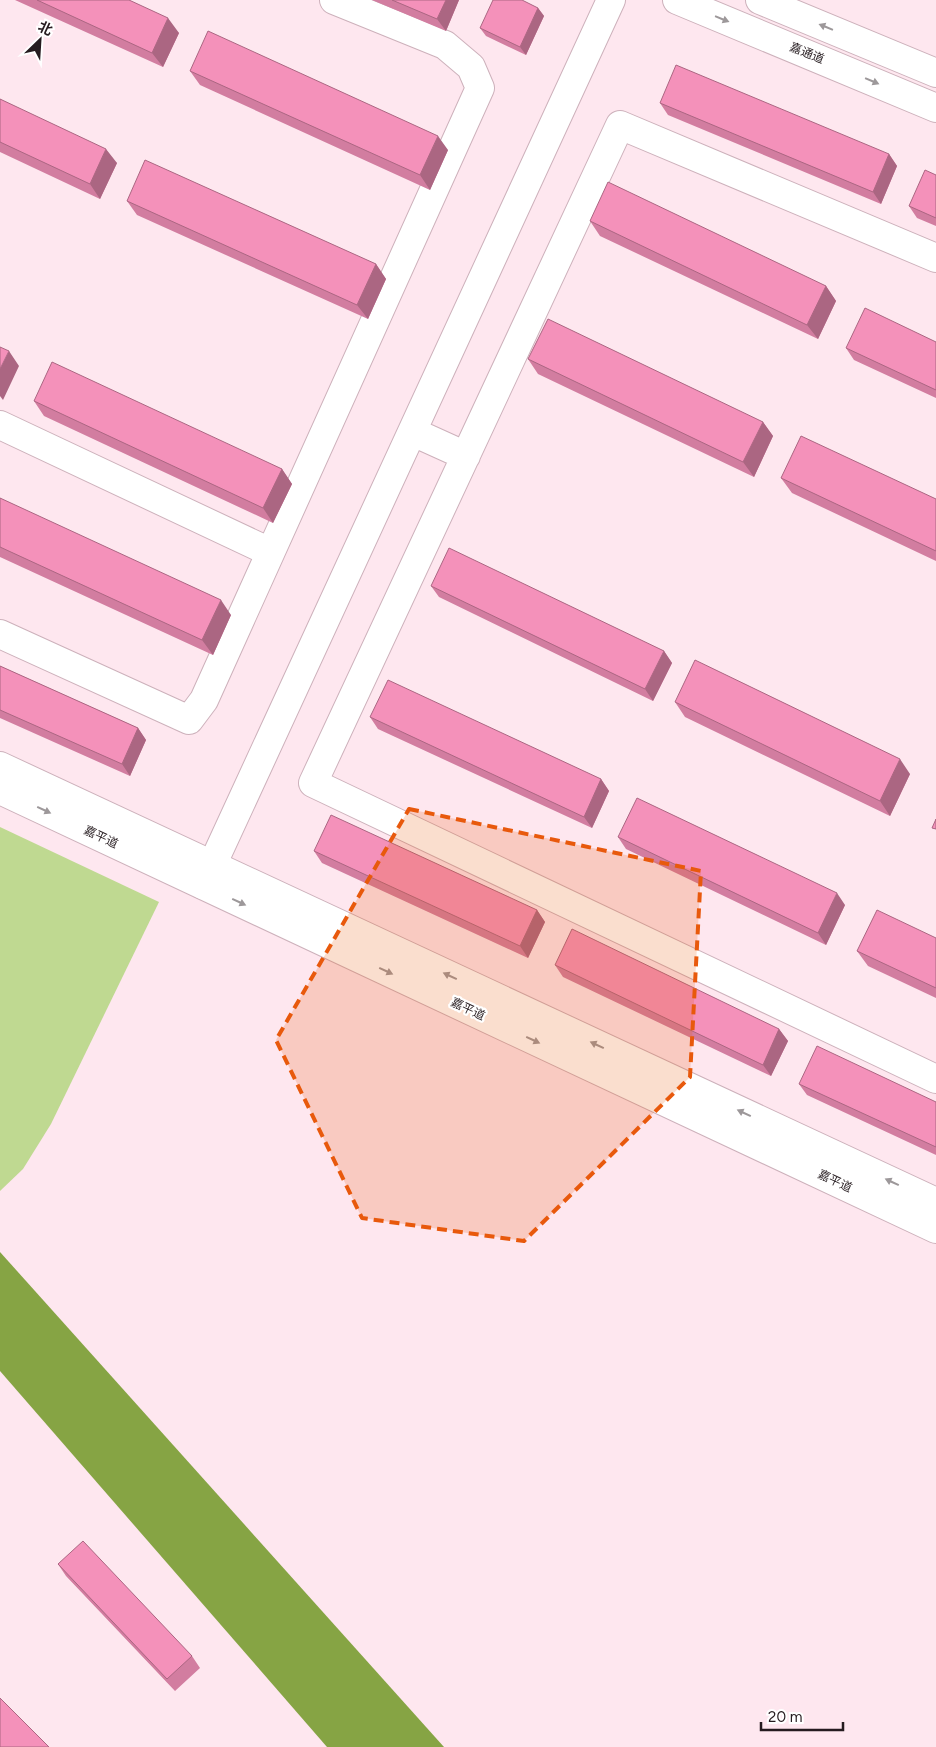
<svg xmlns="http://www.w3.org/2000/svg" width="936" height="1747" font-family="Figtree,'Noto Sans SC',sans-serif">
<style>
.green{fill:#bfd991}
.water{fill:#86a444}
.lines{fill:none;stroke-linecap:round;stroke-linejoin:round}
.minor-casing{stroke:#cdb1bb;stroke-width:30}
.tertiary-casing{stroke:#cdb1bb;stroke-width:30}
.minor{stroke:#fff;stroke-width:28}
.tertiary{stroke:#fff;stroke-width:28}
.wall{fill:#d27da0}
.shaded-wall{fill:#ab6682}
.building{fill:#f491ba;stroke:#ab6682}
.oneway{fill:#9d989a}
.marked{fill:#e8590c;fill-opacity:0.2;stroke:#e8590c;stroke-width:4;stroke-dasharray:10 6;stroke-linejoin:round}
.labels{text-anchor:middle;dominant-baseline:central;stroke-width:4.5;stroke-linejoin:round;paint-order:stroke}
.street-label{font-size:12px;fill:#251b1f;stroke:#fff}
</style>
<rect width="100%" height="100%" fill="#fee7ef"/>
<path class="green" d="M 0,827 L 159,902 L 51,1124 L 23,1169 L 0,1191 Z"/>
<path class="water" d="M 0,1252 L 444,1747 L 327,1747 L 0,1371 Z"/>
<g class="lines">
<g class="minor-casing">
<path id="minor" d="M 936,258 L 620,125 L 313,783 L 936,1079
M 0,425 L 270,552
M 413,432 L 466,456
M 0,634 L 189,720 L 204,700 L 480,88 L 471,67 L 445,45 L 334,0
M 203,885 L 611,0"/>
</g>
<g class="tertiary-casing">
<path id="tertiary" d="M 677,0 L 936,108
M 760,0 L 936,73
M 0,766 L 936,1202
M 0,790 L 936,1229"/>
</g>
<use href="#minor" class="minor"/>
<use href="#tertiary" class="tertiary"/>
</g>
<path class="wall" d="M 15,0 L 129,0 L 179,33 L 163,67 Z
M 372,0 L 459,0 L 446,31 Z
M 538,8 L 544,16 L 526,55 L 486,36 L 480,28 Z
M 190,71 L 448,150 L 430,190 L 200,85 Z
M 0,99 L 117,163 L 100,199 L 0,152 Z
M 660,103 L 889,154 L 897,166 L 881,204 L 668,115 Z
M 936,175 L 936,226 L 917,218 L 909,206 Z
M 127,201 L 376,264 L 386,279 L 368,319 L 137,215 Z
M 590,221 L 826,286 L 836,301 L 818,339 L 600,236 Z
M 936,342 L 936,398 L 854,360 L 846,348 Z
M 528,359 L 763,422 L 773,436 L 754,477 L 538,374 Z
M 34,401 L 282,469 L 292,484 L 273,523 L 44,416 Z
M 781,478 L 936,499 L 936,561 L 792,493 Z
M 0,498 L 231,615 L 213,655 L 0,557 Z
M 431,586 L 664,651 L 672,663 L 653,701 L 439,597 Z
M 0,666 L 138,728 L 146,740 L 130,776 L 0,718 Z
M 675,702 L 910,774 L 890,816 L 685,717 Z
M 370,717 L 601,779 L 609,791 L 592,828 L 378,729 Z
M 618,837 L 845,905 L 826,945 L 626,849 Z
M 314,851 L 537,910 L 545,922 L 528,958 L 322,863 Z
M 936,938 L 936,998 L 868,966 L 857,951 Z
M 555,965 L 779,1029 L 788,1041 L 771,1076 L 563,977 Z
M 799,1084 L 936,1102 L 936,1155 L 807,1095 Z
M 58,1564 L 192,1656 L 200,1668 L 175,1691 L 66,1576 Z"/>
<path class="shaded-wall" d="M 446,0 L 459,0 L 446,31 L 437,19 Z
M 538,8 L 544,16 L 526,55 L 520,47 Z
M 168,18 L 179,33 L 163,67 L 152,53 Z
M 438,136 L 448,150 L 430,190 L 420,175 Z
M 106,149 L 117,163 L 100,199 L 90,184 Z
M 889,154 L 897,166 L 881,204 L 873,192 Z
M 376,264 L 386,279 L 368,319 L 357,305 Z
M 826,286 L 836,301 L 818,339 L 807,325 Z
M 9,351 L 19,366 L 3,400 L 0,396 L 0,369 Z
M 763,422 L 773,436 L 754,477 L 743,462 Z
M 282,469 L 292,484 L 273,523 L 263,508 Z
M 221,600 L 231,615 L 213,655 L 202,640 Z
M 664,651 L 672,663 L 653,701 L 645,689 Z
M 138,728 L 146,740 L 130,776 L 122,764 Z
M 900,759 L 910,774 L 890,816 L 880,801 Z
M 601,779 L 609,791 L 592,828 L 584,817 Z
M 837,893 L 845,905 L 826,945 L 818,933 Z
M 537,910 L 545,922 L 528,958 L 520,946 Z
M 779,1029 L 788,1041 L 771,1076 L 763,1065 Z"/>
<path class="building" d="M 37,0 L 129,0 L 168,18 L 152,53 Z
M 392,0 L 446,0 L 437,19 Z
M 493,0 L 522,0 L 538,8 L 520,47 L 480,28 Z
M 208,31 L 438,136 L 420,175 L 190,71 Z
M 676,65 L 889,154 L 873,192 L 660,103 Z
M 0,99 L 106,149 L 90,184 L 0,142 Z
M 145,160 L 376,264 L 357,305 L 127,201 Z
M 925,170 L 936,175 L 936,218 L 909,206 Z
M 608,182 L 826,286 L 807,325 L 590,221 Z
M 865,308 L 936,342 L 936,390 L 846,348 Z
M 548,319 L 763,422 L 743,462 L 528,359 Z
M 0,347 L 9,351 L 0,369 Z
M 52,362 L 282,469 L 263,508 L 34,401 Z
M 801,436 L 936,499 L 936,551 L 781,478 Z
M 0,498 L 221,600 L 202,640 L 0,547 Z
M 449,548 L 664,651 L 645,689 L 431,586 Z
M 695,660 L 900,759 L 880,801 L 675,702 Z
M 0,666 L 138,728 L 122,764 L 0,710 Z
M 388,680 L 601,779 L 584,817 L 370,717 Z
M 637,798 L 837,893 L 818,933 L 618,837 Z
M 331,815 L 537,910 L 520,946 L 314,851 Z
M 936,819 L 936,829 L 932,828 Z
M 877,910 L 936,938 L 936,988 L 857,951 Z
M 572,929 L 779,1029 L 763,1065 L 555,965 Z
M 817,1046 L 936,1102 L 936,1147 L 799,1084 Z
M 83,1541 L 192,1656 L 167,1679 L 58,1564 Z
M 0,1698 L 49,1747 L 0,1747 Z"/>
<defs><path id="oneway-solid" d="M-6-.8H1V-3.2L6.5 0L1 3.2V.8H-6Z" transform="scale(1.25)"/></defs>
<g class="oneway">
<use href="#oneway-solid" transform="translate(722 19) rotate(22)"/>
<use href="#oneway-solid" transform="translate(826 27) rotate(-158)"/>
<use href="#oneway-solid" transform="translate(872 81) rotate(23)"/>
<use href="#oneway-solid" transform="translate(44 810) rotate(25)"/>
<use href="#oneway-solid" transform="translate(239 902) rotate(25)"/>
<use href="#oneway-solid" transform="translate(386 971) rotate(25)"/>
<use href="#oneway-solid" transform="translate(450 976) rotate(-155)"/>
<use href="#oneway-solid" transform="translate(533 1040) rotate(25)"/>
<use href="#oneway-solid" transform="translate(597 1045) rotate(-155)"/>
<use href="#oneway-solid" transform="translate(744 1113) rotate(-155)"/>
<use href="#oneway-solid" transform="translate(892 1182) rotate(-155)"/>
</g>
<path class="marked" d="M 409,809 L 701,871 L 690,1077 L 524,1241 L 362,1218 L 276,1040 Z"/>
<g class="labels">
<g class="street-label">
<text transform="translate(807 53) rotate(22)">嘉通道</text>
<text transform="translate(101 837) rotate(25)">嘉平道</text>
<text transform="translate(468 1009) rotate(25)">嘉平道</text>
<text transform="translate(835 1181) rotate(25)">嘉平道</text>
</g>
</g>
<g transform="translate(40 40) rotate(25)" stroke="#ffffff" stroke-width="4" paint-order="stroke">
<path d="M0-4L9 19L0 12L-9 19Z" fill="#251b1f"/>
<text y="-8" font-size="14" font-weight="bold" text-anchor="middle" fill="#251b1f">北</text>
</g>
<path d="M761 1722v8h82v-8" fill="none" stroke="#251b1f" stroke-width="2.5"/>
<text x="768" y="1722" font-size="15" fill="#251b1f" stroke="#ffffff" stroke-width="4" paint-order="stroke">20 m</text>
</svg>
